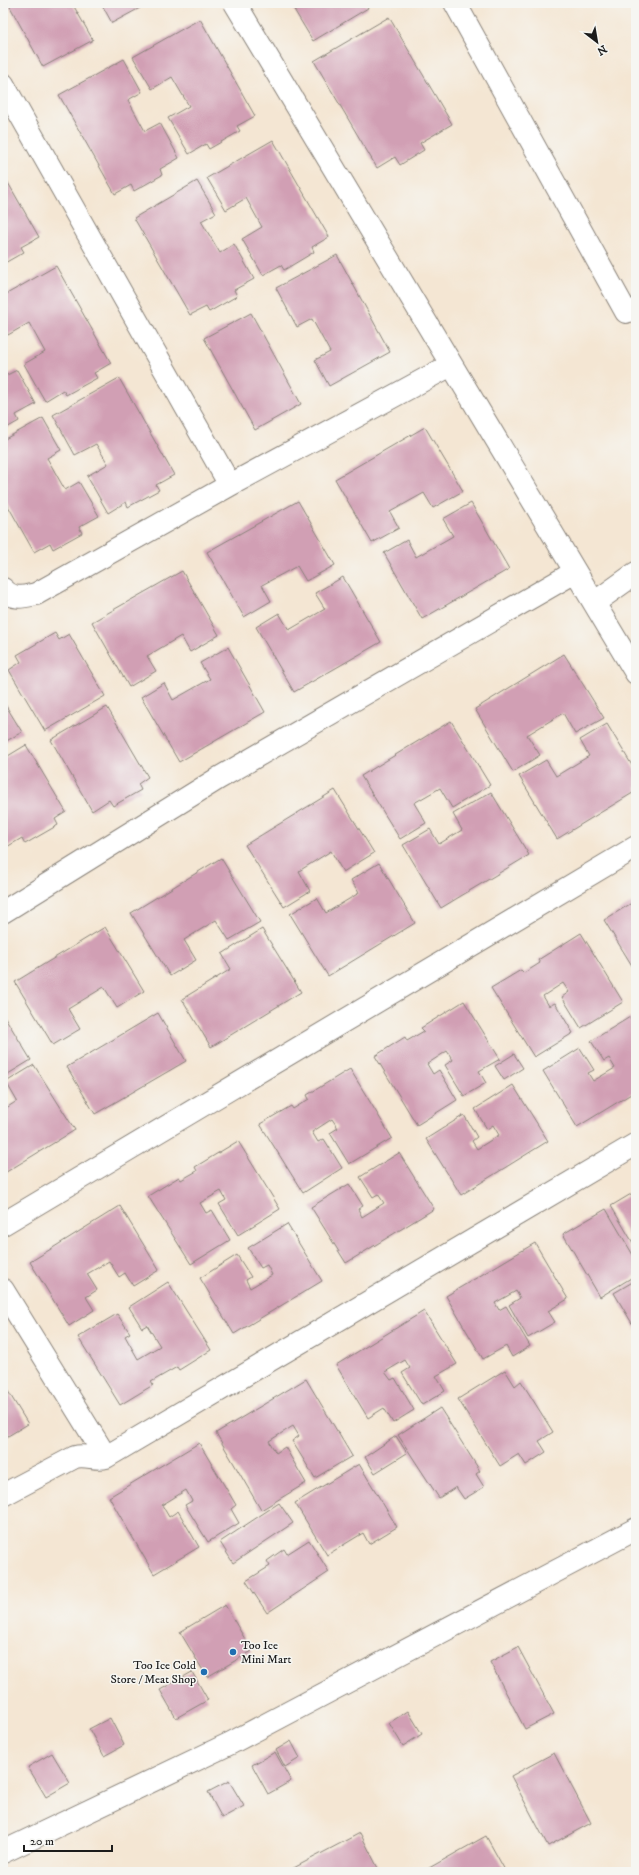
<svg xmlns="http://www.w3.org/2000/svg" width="639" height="1875" font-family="'IM FELL DW Pica',serif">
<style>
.building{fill:#d19fb4}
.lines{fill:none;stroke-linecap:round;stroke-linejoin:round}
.street-casing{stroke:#888178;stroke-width:24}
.street{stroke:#fff;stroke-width:22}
.poi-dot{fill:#1f6fb2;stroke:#f6f6f2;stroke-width:1.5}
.labels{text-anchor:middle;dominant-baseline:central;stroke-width:3;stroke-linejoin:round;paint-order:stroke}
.poi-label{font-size:12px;fill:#1c1c1c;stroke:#f6f6f2;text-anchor:start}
</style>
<rect width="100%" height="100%" fill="#f6f6f2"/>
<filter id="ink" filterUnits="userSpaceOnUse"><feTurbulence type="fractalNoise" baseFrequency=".025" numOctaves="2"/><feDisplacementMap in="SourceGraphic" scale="8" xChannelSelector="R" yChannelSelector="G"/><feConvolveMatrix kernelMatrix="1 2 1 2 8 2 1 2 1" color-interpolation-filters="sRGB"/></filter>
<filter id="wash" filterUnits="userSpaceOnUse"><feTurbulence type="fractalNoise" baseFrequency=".012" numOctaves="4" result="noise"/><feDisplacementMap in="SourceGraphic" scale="16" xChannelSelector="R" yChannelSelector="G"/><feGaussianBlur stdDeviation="0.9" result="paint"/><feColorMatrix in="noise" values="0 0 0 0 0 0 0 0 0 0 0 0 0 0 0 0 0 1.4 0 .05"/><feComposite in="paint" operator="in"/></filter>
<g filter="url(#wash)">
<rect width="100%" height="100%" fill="#f4e6d3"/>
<g id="blocks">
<path class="building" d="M 8,3 L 72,3 L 93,40 L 43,67 Z
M 101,3 L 149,3 L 112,23 Z
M 290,3 L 365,3 L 368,8 L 313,41 Z
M 389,17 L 452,124 L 420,143 L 424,150 L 400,165 L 395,157 L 377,168 L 314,61 Z
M 200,19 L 255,116 L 237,126 L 240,131 L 209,149 L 206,144 L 189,154 L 168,118 L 189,106 L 172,77 L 152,89 L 133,57 Z
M 124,59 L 142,92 L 128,100 L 145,131 L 160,123 L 179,158 L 160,169 L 162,175 L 134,191 L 131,185 L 115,194 L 59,95 Z
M 273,140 L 329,237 L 312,247 L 314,252 L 284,270 L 281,265 L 263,275 L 242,239 L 262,227 L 246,198 L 226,210 L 207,178 Z
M 3,174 L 39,237 L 21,247 L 24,252 L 3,264 Z
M 197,181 L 216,213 L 201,221 L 220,253 L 234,244 L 254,279 L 234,290 L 237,296 L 209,312 L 206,307 L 190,315 L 134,218 Z
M 337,255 L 390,352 L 329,386 L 315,360 L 330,352 L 312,319 L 297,327 L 276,288 Z
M 56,266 L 111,363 L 94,373 L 97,378 L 66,395 L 63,390 L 45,401 L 24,364 L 45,352 L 29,323 L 8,335 L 3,326 L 3,296 Z
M 251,313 L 301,404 L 255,430 L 204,338 Z
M 17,370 L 36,404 L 16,415 L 19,421 L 3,430 L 3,377 Z
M 119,378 L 174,475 L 156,485 L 159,490 L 128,507 L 126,502 L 108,513 L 87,476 L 108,464 L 96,444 L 75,455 L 53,415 Z
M 43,418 L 61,450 L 47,458 L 65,490 L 79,482 L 99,516 L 79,527 L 82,533 L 53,549 L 50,543 L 34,552 L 3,497 L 3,440 Z
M 425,427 L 463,491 L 433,508 L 424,493 L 390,512 L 399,528 L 372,543 L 335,479 Z
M 298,501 L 335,565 L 306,581 L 297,566 L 262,585 L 271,601 L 244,617 L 207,552 Z
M 471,503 L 509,569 L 422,619 L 384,553 L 407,540 L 416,557 L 453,536 L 443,519 Z
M 182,571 L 219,635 L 190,652 L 181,636 L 147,656 L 156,671 L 129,687 L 92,622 Z
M 343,577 L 381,642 L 294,692 L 256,627 L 279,613 L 289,630 L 325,609 L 315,593 Z
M 55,633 L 59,640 L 69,634 L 105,696 L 45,731 L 9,670 L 21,662 L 17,655 Z
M 228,647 L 265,712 L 179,762 L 141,697 L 164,683 L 173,700 L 210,679 L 200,663 Z
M 564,654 L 604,718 L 575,734 L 563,713 L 527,735 L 540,755 L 513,772 L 475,709 Z
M 3,701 L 22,732 L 3,743 Z
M 107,707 L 148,777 L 138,784 L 141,790 L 113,806 L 109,800 L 92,811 L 51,740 Z
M 451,721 L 490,785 L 452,808 L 440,788 L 414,803 L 426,823 L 400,839 L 361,776 Z
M 607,724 L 636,772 L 636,791 L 557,839 L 519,776 L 546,760 L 556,776 L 589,756 L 580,740 Z
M 26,745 L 66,812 L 55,819 L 58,825 L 25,844 L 22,838 L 5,848 L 3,845 L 3,759 Z
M 335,790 L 374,853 L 343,872 L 331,851 L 299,871 L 310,891 L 284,907 L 245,845 Z
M 491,792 L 529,855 L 441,908 L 403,845 L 430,829 L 439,844 L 462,830 L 453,814 Z
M 221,858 L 260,922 L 229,940 L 216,920 L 184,940 L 196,960 L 170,976 L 131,913 Z
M 379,863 L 415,923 L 328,976 L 290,914 L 317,898 L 326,913 L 359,893 L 351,880 Z
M 635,901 L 636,903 L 636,972 L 604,920 Z
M 105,927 L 144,991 L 117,1008 L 104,987 L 68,1009 L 80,1029 L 53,1045 L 15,982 Z
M 262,929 L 301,992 L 211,1047 L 182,999 L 231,969 L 222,954 Z
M 581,933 L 623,1002 L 581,1028 L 562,997 L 569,992 L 563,983 L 543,996 L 549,1006 L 555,1003 L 573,1033 L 534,1057 L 491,988 L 521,970 L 524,973 L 540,963 L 538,960 Z
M 464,1001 L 500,1059 L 479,1071 L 486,1083 L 464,1096 L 445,1065 L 453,1060 L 447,1051 L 427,1064 L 433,1074 L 439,1070 L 457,1100 L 417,1125 L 375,1056 L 405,1037 L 407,1041 L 424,1031 L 421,1028 Z
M 158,1013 L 186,1061 L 95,1114 L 67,1067 Z
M 3,1014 L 31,1060 L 3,1077 Z
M 630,1017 L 636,1027 L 636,1091 L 577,1127 L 543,1071 L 580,1048 L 594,1070 L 588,1073 L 593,1081 L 615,1068 L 609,1058 L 604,1061 L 591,1041 Z
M 514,1054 L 523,1068 L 504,1080 L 495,1066 Z
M 34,1065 L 75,1130 L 3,1174 L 3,1110 L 17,1101 L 6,1082 Z
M 350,1069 L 392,1138 L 349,1164 L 330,1133 L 338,1128 L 332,1119 L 312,1132 L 318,1142 L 324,1139 L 342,1168 L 303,1193 L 260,1124 L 291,1106 L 293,1109 L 309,1099 L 307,1095 Z
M 513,1085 L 548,1141 L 461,1195 L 426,1139 L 464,1115 L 477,1137 L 472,1141 L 477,1149 L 499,1135 L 493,1125 L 487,1129 L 475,1109 Z
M 238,1141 L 280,1209 L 238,1235 L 219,1204 L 226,1200 L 221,1191 L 200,1203 L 206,1213 L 212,1210 L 230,1240 L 191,1264 L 148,1196 L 179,1177 L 181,1180 L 197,1171 L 195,1167 Z
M 399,1153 L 434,1209 L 346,1263 L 311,1207 L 349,1184 L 363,1206 L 358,1209 L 362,1217 L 384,1203 L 378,1194 L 373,1197 L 360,1177 Z
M 636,1191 L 636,1248 L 611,1206 Z
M 120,1206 L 159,1270 L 133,1286 L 125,1273 L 119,1277 L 109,1261 L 87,1274 L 97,1290 L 86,1297 L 94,1310 L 69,1326 L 30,1262 Z
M 606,1209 L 636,1260 L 636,1275 L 600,1297 L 563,1234 Z
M 287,1224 L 322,1281 L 234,1334 L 200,1278 L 237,1255 L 251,1277 L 246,1280 L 250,1288 L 272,1275 L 267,1265 L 261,1268 L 248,1248 Z
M 535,1243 L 568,1299 L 548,1311 L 555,1322 L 528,1338 L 509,1305 L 520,1298 L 516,1291 L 495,1303 L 499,1310 L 506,1306 L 530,1346 L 512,1357 L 506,1346 L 483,1359 L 446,1296 Z
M 636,1280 L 636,1330 L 614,1293 Z
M 168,1282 L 211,1350 L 179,1370 L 177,1367 L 151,1382 L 153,1385 L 120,1405 L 78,1337 L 117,1314 L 130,1333 L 125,1336 L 138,1359 L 160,1346 L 147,1325 L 142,1328 L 129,1307 Z
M 424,1311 L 457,1364 L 436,1376 L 445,1391 L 422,1405 L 402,1373 L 410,1368 L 405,1360 L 385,1372 L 391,1380 L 395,1378 L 414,1410 L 393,1423 L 384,1408 L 368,1418 L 336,1365 Z
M 505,1370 L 515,1386 L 521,1381 L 553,1432 L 539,1441 L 546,1452 L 526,1465 L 519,1454 L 500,1466 L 458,1399 Z
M 306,1379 L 352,1456 L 315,1478 L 292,1441 L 299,1436 L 293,1426 L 269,1441 L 276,1453 L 285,1447 L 306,1483 L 261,1510 L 216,1433 Z
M 3,1383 L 28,1424 L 3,1439 Z
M 440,1408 L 480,1471 L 476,1474 L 484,1487 L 464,1499 L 456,1487 L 439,1498 L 398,1435 Z
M 396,1436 L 407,1453 L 375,1473 L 365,1457 Z
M 199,1443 L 236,1505 L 231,1509 L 239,1523 L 208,1542 L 185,1505 L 192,1501 L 186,1490 L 162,1505 L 169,1517 L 178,1511 L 199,1547 L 154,1574 L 109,1497 Z
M 359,1464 L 397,1527 L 369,1544 L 363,1533 L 327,1555 L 295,1503 Z
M 279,1503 L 293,1523 L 233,1563 L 220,1542 Z
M 309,1540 L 329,1572 L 267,1613 L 246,1581 L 270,1566 L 267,1561 L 284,1549 L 287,1554 Z
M 225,1605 L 252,1651 L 207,1677 L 180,1632 Z
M 518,1647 L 554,1714 L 525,1729 L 490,1662 Z
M 192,1672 L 208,1700 L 176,1718 L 160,1690 Z
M 408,1711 L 422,1734 L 403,1746 L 389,1723 Z
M 110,1718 L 124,1745 L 104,1756 L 89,1729 Z
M 291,1741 L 300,1758 L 285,1767 L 276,1750 Z
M 275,1752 L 291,1781 L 268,1794 L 252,1765 Z
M 52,1753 L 70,1783 L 46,1797 L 28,1767 Z
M 554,1753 L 591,1823 L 548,1846 L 511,1776 Z
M 229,1781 L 244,1806 L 222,1818 L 208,1792 Z
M 360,1833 L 380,1872 L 289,1872 L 288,1871 Z
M 486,1836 L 506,1872 L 422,1872 Z"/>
</g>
</g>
<g filter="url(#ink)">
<use href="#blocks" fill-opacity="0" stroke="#888178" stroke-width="1"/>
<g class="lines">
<g class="street-casing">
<path id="street" d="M 235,3 L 636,673
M 455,3 L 626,312
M 3,84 L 230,485
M 3,589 C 13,600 22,597 36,594 L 230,485 L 451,365
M 594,603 L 636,573
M 3,912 L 219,778 L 575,572
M 3,1224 L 636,847
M 3,1290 L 106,1457
M 3,1495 L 75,1457 C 86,1454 96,1460 106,1457 L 636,1144
M 3,1852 L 231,1743 L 636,1529"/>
</g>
<use href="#street" class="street"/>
</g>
</g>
<g class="poi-dot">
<circle cx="233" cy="1652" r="4"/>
<circle cx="204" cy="1672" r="4"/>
</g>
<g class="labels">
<g class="poi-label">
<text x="241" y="1645">Too Ice<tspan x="241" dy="14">Mini Mart</tspan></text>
<text x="196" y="1665" text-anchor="end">Too Ice Cold<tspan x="196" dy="14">Store / Meat Shop</tspan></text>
</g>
</g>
<rect width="639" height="1875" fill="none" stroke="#f6f6f2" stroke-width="16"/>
<g transform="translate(597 42) rotate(149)" stroke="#f6f6f2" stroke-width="3" paint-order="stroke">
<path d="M0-3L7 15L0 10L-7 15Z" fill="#1c1c1c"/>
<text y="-6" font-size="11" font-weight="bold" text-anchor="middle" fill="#1c1c1c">N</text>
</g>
<path d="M24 1845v6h88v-6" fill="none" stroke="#1c1c1c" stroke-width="2"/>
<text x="30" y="1845" font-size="12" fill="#1c1c1c" stroke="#f6f6f2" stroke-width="3" paint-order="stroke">20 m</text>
</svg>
